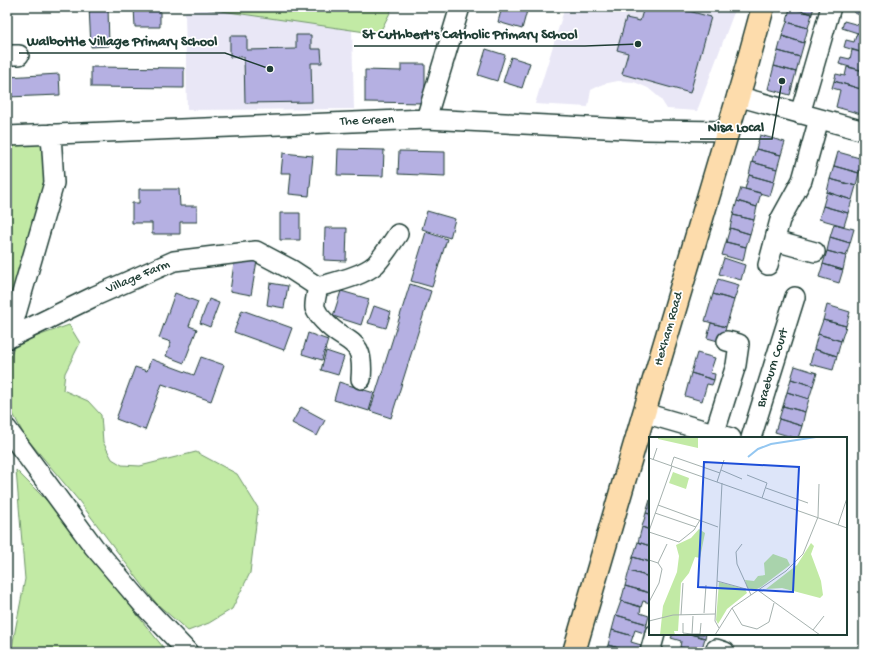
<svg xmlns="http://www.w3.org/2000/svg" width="871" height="659" font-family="'Gochi Hand',sans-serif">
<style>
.built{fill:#e9e7f6}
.green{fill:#c2eaa5;stroke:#70946c}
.building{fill:#b5b0e2;stroke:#1f3d34}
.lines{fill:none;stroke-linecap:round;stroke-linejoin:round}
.minor-casing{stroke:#1f3d34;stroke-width:22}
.major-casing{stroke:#1f3d34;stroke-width:25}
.minor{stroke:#fff;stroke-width:19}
.major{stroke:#fddcac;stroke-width:22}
.labels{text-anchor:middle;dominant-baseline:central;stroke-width:3.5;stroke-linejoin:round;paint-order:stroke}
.street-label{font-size:13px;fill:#1f3d34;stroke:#fff}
.inset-river{fill:none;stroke:#94c7f1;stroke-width:2}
.inset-road{fill:none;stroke:#a5b1ae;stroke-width:1}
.view{fill:#1d4ed8;fill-opacity:0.15;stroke:#1d4ed8;stroke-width:2}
.inset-edge{fill:none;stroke:#1f3d34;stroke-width:2}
.leader{fill:none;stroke:#1f3d34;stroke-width:1.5}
.callout-dot{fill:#1f3d34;stroke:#fff;stroke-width:1.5}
.callout-label{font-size:14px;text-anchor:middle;font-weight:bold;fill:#1f3d34;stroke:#fff;stroke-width:3.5;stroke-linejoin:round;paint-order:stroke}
</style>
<rect width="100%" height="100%" fill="#fff"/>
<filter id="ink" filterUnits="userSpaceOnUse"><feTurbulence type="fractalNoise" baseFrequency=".025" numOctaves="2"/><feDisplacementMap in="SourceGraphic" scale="8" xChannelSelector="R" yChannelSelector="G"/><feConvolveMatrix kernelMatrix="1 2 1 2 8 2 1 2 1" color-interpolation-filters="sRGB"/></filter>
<g filter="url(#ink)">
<path class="built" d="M 565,7 L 736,7 L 697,111 L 667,109 L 660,98 L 648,88 L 634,82 L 618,81 L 603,84 L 591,90 L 588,107 L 535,104 Z
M 208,9 L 352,29 L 354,109 L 187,110 L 185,12 Z"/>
<path class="green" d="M 208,7 L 393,7 L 379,34 L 208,9 Z
M 32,140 L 43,146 L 46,186 L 7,317 L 7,141 Z
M 69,325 L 80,343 L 65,373 L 63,390 L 88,401 L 101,415 L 103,442 L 112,459 L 122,465 L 140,466 L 196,452 L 237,474 L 258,508 L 250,573 L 232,609 L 209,623 L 188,631 L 156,603 L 79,501 L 24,435 L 7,402 L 7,365 L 15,344 Z
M 16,470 L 51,505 L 122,596 L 167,652 L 11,652 L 25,579 Z"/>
<path class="building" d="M 7,7 L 10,7 L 10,26 L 7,26 Z
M 89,7 L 108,7 L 109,46 L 91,47 Z
M 134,7 L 184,7 L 160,7 L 160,27 L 135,27 Z
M 502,7 L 528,7 L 522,29 L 498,22 Z
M 644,7 L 674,7 L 711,17 L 690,93 L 622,74 L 628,53 L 617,50 L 626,18 L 640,21 Z
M 790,7 L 812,14 L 808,28 L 787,22 Z
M 790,7 L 814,7 L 812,14 Z
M 855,7 L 864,8 L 864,16 L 854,13 Z
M 862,16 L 864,16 L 864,35 L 842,28 L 844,21 L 859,25 Z
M 787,22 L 808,28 L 804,43 L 782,36 Z
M 857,33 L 864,35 L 864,53 L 844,47 L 846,40 L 854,42 Z
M 296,35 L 311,35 L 311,49 L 321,49 L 322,63 L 311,63 L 312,102 L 245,103 L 244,57 L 230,57 L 230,36 L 247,36 L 247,50 L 296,49 Z
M 782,36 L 804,43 L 800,57 L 778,51 Z
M 486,49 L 505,55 L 497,81 L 478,75 Z
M 852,50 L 864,53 L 864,71 L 839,64 L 841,57 L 850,59 Z
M 778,51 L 800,57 L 796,72 L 774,66 Z
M 511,57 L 530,63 L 522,88 L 503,82 Z
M 401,64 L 425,64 L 425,103 L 365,102 L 365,70 L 401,71 Z
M 774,66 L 796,72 L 790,95 L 768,89 Z
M 91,67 L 184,68 L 184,88 L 91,87 Z
M 847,67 L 864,71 L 864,90 L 834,81 L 836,74 L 845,76 Z
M 59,74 L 60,95 L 7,97 L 7,77 Z
M 834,81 L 864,90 L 864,103 L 861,114 L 836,107 L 840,90 L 832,88 Z
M 760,135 L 785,142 L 781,155 L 756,149 Z
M 338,149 L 384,150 L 383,176 L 337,175 Z
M 756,149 L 781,155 L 777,169 L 752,162 Z
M 399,151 L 445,152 L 445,176 L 398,174 Z
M 838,152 L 863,159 L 859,173 L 834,166 Z
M 283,153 L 313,156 L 309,196 L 289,194 L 291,173 L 281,173 Z
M 752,162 L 777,169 L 774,182 L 749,175 Z
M 834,166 L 859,173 L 856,186 L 830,179 Z
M 749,175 L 774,182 L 770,196 L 745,189 Z
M 830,179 L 856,186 L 852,200 L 827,192 Z
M 741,188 L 761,193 L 757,207 L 737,201 Z
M 139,189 L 179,189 L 180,206 L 197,206 L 197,222 L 180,222 L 180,234 L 152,234 L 152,223 L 132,223 L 132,203 L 139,203 Z
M 827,192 L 852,200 L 848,213 L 823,206 Z
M 737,201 L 757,207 L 754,220 L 733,215 Z
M 823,206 L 848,213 L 844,226 L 819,219 Z
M 427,211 L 455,219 L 450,238 L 422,229 Z
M 280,213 L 300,213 L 300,240 L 280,240 Z
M 733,215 L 754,220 L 750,234 L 730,228 Z
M 834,224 L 854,229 L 850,243 L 830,237 Z
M 325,228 L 347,228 L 346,261 L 324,260 Z
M 730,228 L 750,234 L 746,247 L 726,242 Z
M 426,232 L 447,239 L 432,287 L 411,281 Z
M 830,237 L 850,243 L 846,256 L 827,251 Z
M 726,242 L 746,247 L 743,261 L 722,255 Z
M 827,251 L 846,256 L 843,270 L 823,264 Z
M 235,257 L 257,261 L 251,295 L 230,291 Z
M 724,258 L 745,265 L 741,280 L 719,274 Z
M 823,264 L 843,270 L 839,283 L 819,277 Z
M 718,279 L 739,285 L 734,300 L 713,294 Z
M 270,283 L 288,286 L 284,308 L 267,305 Z
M 410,284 L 431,291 L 391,418 L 370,411 Z
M 341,291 L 369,299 L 361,325 L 333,316 Z
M 175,293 L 198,302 L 189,326 L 197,329 L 184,363 L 166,356 L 171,342 L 159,338 Z
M 713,294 L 734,300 L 726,327 L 705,321 Z
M 209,299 L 219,303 L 210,327 L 200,323 Z
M 827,305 L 850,312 L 846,326 L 823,320 Z
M 374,306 L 391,312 L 386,328 L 368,323 Z
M 242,310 L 292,328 L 284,350 L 234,332 Z
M 823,320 L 846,326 L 841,341 L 818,334 Z
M 711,323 L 726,327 L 722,342 L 707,338 Z
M 308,333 L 328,340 L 322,360 L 302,354 Z
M 818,334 L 841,341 L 837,356 L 814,349 Z
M 814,349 L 837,356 L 833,370 L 810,364 Z
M 326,351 L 344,357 L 338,375 L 321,370 Z
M 697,353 L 715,358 L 710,373 L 715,374 L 714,380 L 691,373 Z
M 201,357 L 224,365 L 211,401 L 162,384 L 145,430 L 116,419 L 135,367 L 147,371 L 151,359 L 194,375 Z
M 795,366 L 817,373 L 813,386 L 791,379 Z
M 691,373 L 714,380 L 712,385 L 707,384 L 702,401 L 685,396 Z
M 791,379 L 813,386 L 809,399 L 787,392 Z
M 339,382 L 374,393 L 369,411 L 334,400 Z
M 787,392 L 809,399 L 805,412 L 783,406 Z
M 783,406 L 805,412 L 802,426 L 779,419 Z
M 301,407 L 325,420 L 317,436 L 292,423 Z
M 779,419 L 802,426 L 798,438 L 795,438 L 775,432 Z
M 650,500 L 650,514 L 646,513 Z
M 646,513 L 650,514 L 650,530 L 642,527 Z
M 642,527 L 650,530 L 650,546 L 638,542 Z
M 638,542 L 650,546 L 650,562 L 633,557 Z
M 633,557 L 650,562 L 650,577 L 629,571 Z
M 629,571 L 650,577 L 650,593 L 625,586 Z
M 625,586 L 650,593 L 650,603 L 643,601 L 641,607 L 621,601 Z
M 621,601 L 641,607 L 640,613 L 649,616 L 647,624 L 616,615 Z
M 616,615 L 647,624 L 644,633 L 635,630 L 633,636 L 612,630 Z
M 612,630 L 633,636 L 631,642 L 641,645 L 639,652 L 633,652 L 608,645 Z
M 673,634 L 690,634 L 705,638 L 701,652 L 697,652 L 680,647 L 681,641 L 671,638 Z
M 690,634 L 706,634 L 705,638 Z
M 608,645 L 633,652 L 605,652 Z
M 680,647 L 697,652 L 678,652 Z"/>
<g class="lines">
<g class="minor-casing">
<path id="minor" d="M 7,55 L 19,55
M 737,96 L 864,131
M 800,114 L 831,7
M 426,119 L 460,7
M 7,136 L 426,119 L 645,130 L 727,131
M 775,241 L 815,252
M 768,265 L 780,220 L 802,180 L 819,119
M 9,338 L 54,183 L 51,134
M 7,339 L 95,296 L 174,261 L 256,251 L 292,270 L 318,287
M 361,379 C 365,335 346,346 324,321 C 321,318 317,313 315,308 C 314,304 317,292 318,287 C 335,282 363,276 376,264 C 384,255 391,244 398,234
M 644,413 L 731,438
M 7,429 L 94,547 L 145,607 L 188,652
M 713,438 L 736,365 L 739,344 L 727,341
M 751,438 L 795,297
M 716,649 L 725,652
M 650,652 L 655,634"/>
</g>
<g class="major-casing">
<path id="major" d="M 574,652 L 644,413 L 743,80 L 763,7"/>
</g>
<use href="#minor" class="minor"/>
<use href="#major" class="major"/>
</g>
</g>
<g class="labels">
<g class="street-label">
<text transform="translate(367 121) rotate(-2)">The Green</text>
<text transform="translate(138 277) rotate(-23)">Village Farm</text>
<text transform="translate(669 329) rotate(-74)">Hexham Road</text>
<text transform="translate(773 368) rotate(-73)">Braeburn Court</text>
</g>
</g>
<g transform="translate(649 437)">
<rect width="198" height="198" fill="#fff"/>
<path d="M 9,0 L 49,0 L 49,11 L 9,2 ZM 24,35 L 40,41 L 37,52 L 20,46 ZM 50,92 L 56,96 L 51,121 L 46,120 L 40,136 L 32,146 L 29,194 L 25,194 L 26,198 L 11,198 L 14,169 L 28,135 L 30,119 L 27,108 L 42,101 ZM 162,106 L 165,109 L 162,117 L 172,144 L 174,158 L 171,161 L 133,151 L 117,152 L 148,128 ZM 124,117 L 138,122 L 141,128 L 112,150 L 106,153 L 98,151 L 96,143 L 105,144 L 109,139 L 116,138 L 115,126 ZM 70,145 L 96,152 L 98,156 L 78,172 L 69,187 L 67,183 Z" fill="#c2eaa5"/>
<path class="inset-river" d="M 99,20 L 109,12 L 122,7 L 167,0"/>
<path class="inset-road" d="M 0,21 L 198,91M 4,23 L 8,11M 22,29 L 25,20 L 71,36M 72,33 L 93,42M 98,38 L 118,46 L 113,61M 68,45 L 75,23M 117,51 L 159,66M 9,68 L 69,90M 6,76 L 47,90M 189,88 L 198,61M 0,94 L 23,29M 0,95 L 30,105 L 45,93 L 51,83M 93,107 L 87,115 L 88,127 L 102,158M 0,123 L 9,126 L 13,132 L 10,146 L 0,165M 9,126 L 18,107M 68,144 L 97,152M 110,154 L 171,198M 83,171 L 93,188 L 108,192 L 120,185 L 125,166M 55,176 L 57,148M 32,178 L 34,146M 44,179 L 43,197 L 51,197 L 52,186M 0,184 L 24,178 L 66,177M 34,186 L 34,196 L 43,197M 70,191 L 66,184 L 73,46M 164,193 L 175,179M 66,198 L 83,171 L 137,134 L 154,117 L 169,80 L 170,47"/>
<path class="view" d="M 55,25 L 150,30 L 144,155 L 49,150 Z"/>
<rect width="198" height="198" class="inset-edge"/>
</g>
<path class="leader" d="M638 44L585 46H354M270 69L225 53H19M782 81L772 139H700"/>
<g class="callout-dot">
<circle cx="638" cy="44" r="4"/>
<circle cx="270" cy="69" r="4"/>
<circle cx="782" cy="81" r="4"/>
</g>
<g class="callout-label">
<text x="470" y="38">St Cuthbert's Catholic Primary School</text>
<text x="122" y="45">Walbottle Village Primary School</text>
<text x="736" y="131">Nisa Local</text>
</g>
<rect width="871" height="659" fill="none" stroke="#fff" stroke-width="24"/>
<rect x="12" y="12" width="847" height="635" fill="none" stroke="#1f3d34" stroke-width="1.5" filter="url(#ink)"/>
</svg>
